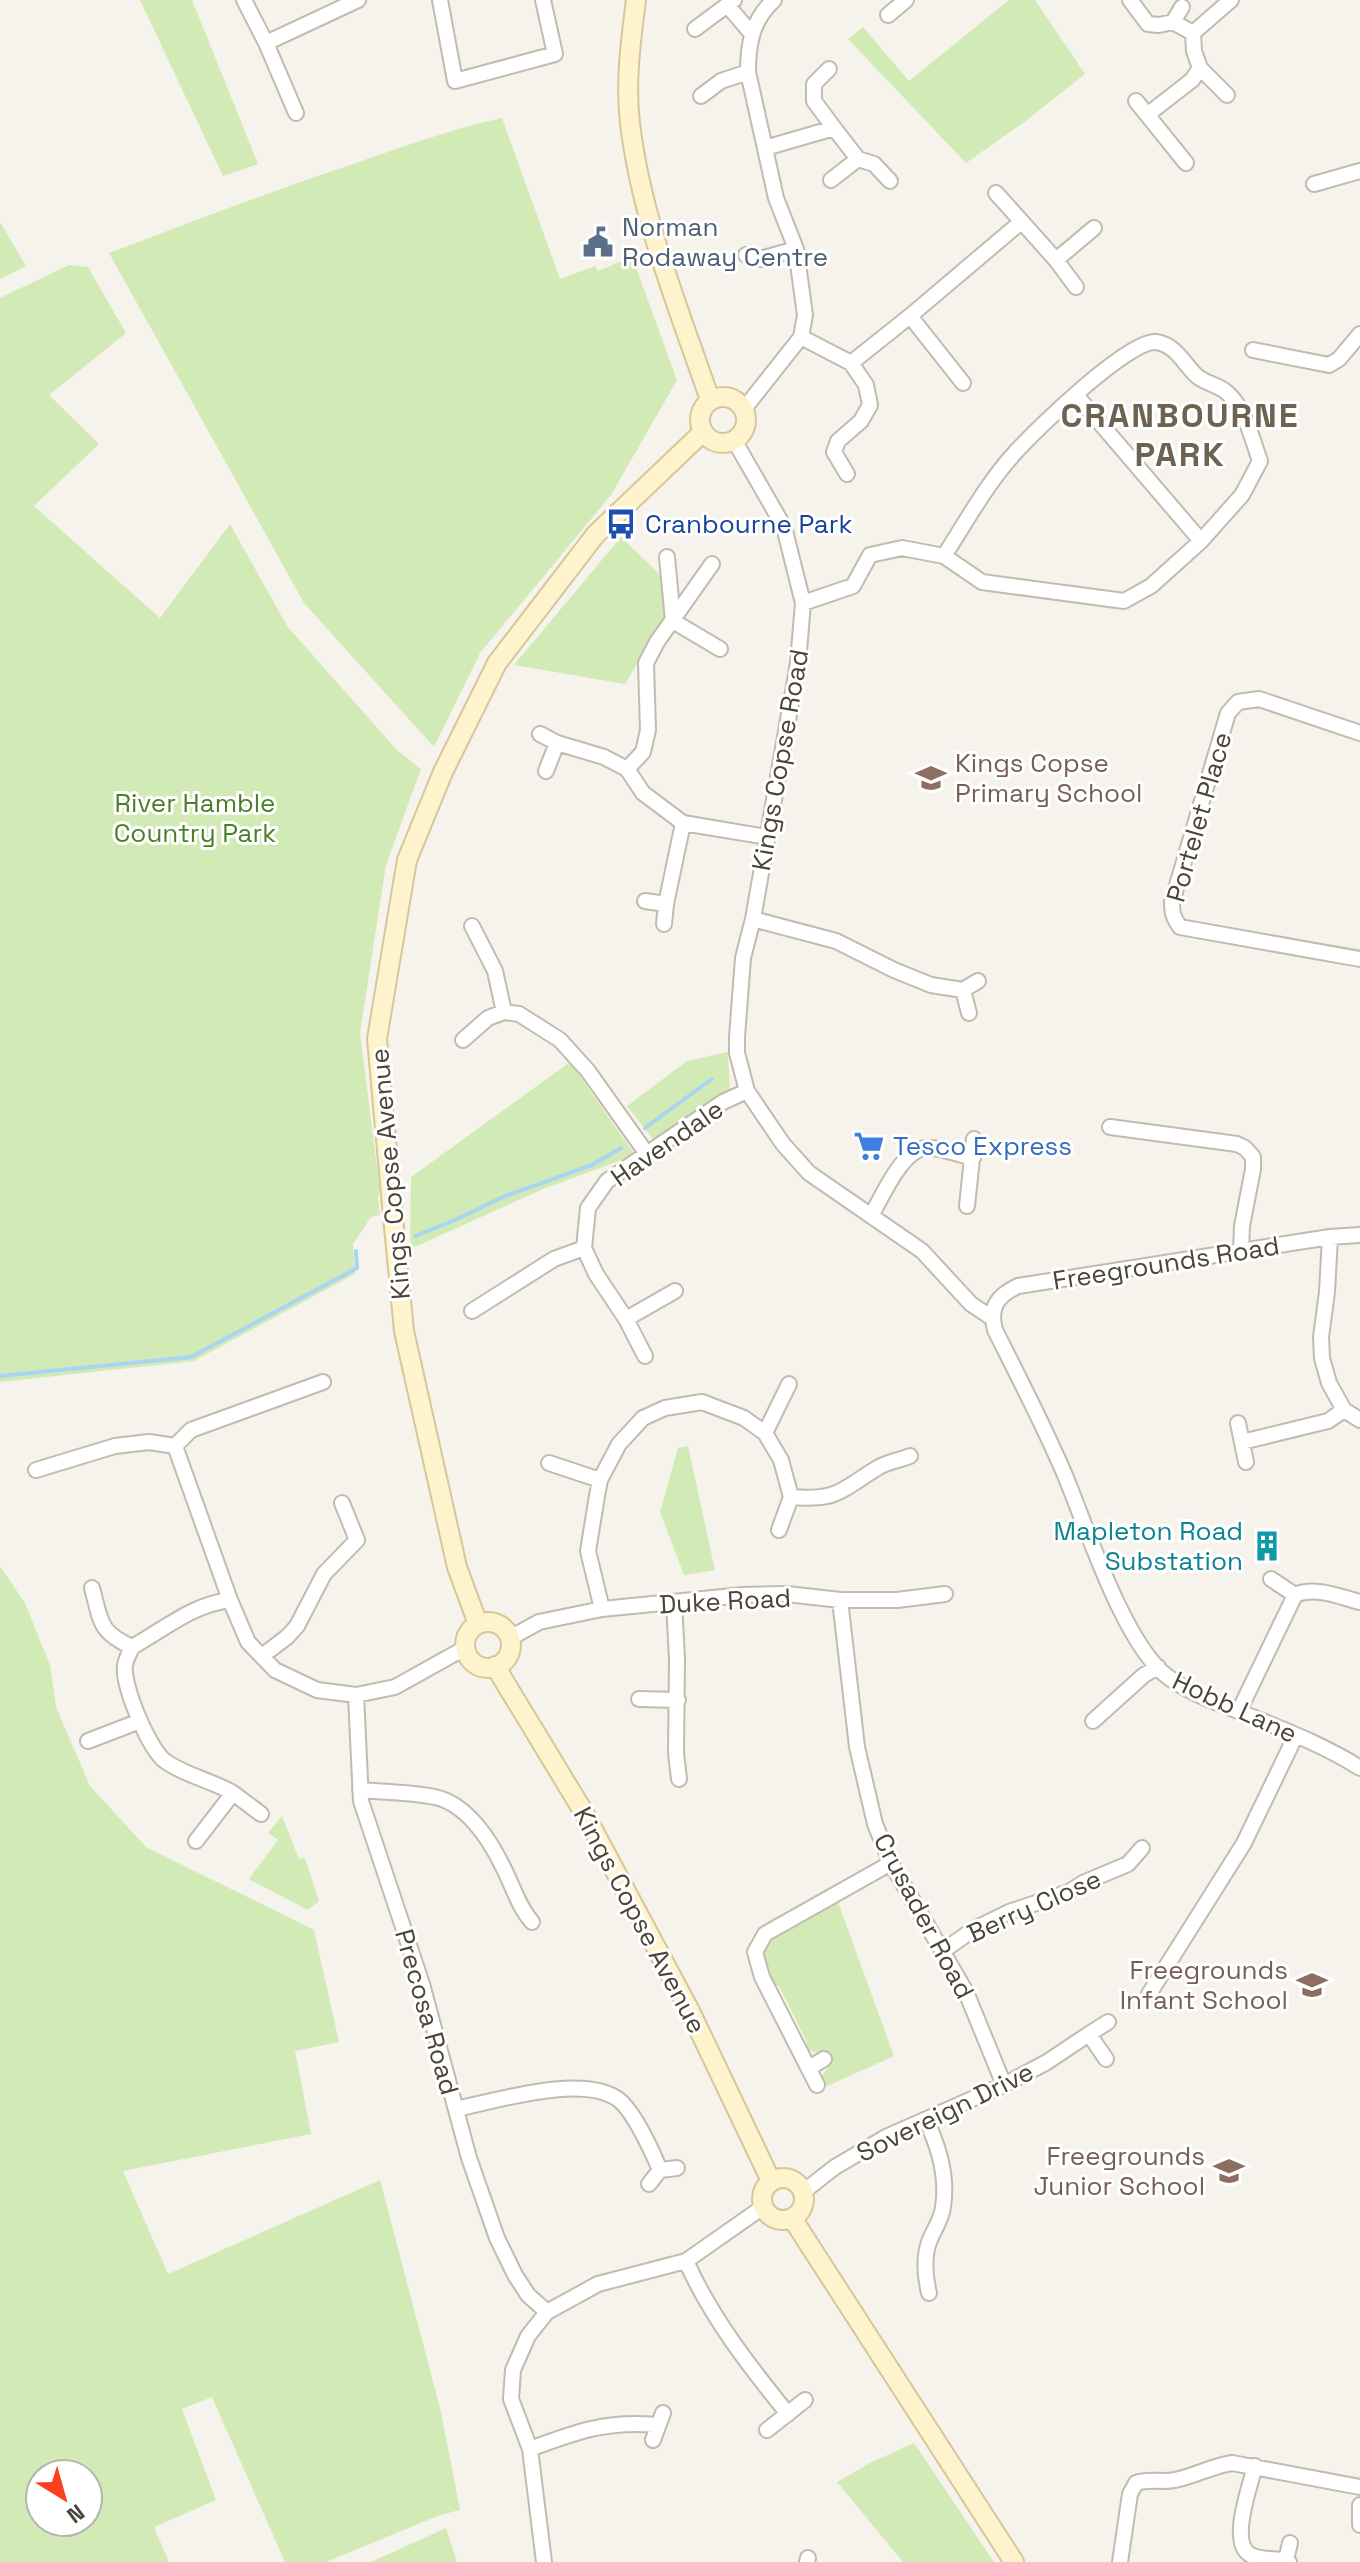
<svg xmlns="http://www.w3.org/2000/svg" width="1360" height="2562" font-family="'Space Grotesk',sans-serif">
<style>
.green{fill:#d2eab5;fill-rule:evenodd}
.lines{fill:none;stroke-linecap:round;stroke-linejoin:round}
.stream{stroke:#a9d4f2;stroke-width:4}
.street-casing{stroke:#c2bbae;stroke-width:18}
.secondary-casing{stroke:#d6c79b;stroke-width:22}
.street{stroke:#fff;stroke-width:14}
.secondary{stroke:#fff3cd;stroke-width:18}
.labels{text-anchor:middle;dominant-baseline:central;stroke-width:6;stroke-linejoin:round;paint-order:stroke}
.service-label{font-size:26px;fill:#4e5e75;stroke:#fff;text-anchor:start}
.transit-label{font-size:26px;fill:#164399;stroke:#fff;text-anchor:start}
.street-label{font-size:26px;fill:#4b4439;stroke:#fff}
.education-label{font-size:26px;fill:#785e54;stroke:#fff;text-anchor:end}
.park-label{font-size:26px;fill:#4a7f2a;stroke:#fff}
.shop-label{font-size:26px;fill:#366cbe;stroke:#fff;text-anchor:start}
.culture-label{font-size:26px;fill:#0d838f;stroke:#fff;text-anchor:end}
.district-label{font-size:34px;font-weight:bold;letter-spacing:2px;fill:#6e6250;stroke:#fff}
</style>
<rect width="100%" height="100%" fill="#f6f3ec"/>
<path class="green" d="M 140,0 L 192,0 L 258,164 L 223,176 Z
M 1009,0 L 1035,0 L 1085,74 L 1027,120 L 966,163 L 848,39 L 863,27 L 909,81 Z
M 502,118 L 560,279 L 595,266 L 598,271 L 632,257 L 677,380 L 611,495 L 480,653 L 434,747 L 304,603 L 109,253 C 189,223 269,192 350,165 C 400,148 451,129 502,118 Z
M 0,222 L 26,266 L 0,279 Z
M 69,265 L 88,267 L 126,333 L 49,395 L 99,444 L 34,506 L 160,618 L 230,524 L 287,626 L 397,750 L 421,769 L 386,865 L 360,1033 L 380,1191 L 378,1196 L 380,1215 L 371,1217 L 353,1244 L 355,1274 L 194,1361 L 0,1382 L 0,298 Z
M 621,537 L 679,593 L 625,684 L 514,665 Z
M 728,1052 L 730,1090 L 655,1142 L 627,1106 L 687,1061 Z
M 570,1062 L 635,1155 L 543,1189 L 410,1249 L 411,1177 Z
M 688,1446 L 715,1570 L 684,1575 L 660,1512 L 678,1448 Z
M 0,1566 L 25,1603 L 50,1665 L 56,1707 L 90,1786 L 146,1847 L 314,1930 L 339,2042 L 295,2051 L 311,2134 L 123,2171 L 168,2274 L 380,2180 L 441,2412 L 460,2510 L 440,2515 L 326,2562 L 285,2562 L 212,2397 L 182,2409 L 216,2500 L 154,2527 L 169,2562 L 0,2562 ZM 88,2474 L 88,2522 L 40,2522 L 40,2474 Z
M 282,1816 L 299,1859 L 305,1858 L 319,1901 L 308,1910 L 249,1879 L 278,1840 L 268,1833 Z
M 838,1902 L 894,2056 L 827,2086 L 822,2076 L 832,2061 L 827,2052 L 819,2054 L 806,2049 L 807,2042 L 779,1986 L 773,1984 C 767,1969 757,1952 769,1938 Z
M 914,2443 L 994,2562 L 903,2562 L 837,2482 L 870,2463 Z
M 446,2528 L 457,2562 L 371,2562 Z"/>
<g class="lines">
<path class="stream" d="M 645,1128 L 712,1079
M 415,1236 L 455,1220 L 503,1197 L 592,1165 L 621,1148
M 0,1376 L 191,1357 L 357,1268 L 356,1251"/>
<g class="street-casing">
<path id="street" d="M 244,0 L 266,43
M 440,0 L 455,81 L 555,54 L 543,0
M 1130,0 L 1148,24 L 1159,25 L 1173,22 L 1193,33
M 727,5 L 751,33
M 888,15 L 906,0
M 1173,22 L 1182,7
M 695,29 L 734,0
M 1200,68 L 1227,95
M 829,69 L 814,84 L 814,101 L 834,128 L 858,159 L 874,164 L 890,181
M 701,96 L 721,81 L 748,72
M 1136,101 L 1186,163
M 296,113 L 266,43 L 358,0
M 1147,115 L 1192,80 L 1200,68 L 1194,51 L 1193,33 L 1231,0
M 765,148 L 834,128
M 831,180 L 858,159
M 1314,184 L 1360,171
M 996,193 L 1056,260 L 1076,287
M 746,255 L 760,259 L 796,249
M 1056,260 L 1094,228
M 910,316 L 963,383
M 801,337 L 851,363 L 910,316 L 1021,222
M 1253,350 L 1329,365 L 1339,359 L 1360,334
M 1076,395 L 1201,541
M 744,409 L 801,337 L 805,315 L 796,249 L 776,198 L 748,72 C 748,44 752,20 774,0
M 734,440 L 784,527 L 803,603 L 798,663 L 753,919 L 743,958 L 737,1037 L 737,1053 L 747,1091 L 783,1144 L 809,1173 L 922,1251 L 971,1304 L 992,1318
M 847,474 L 834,452 L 838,441 L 861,421 L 870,405 L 866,385 L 851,363
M 667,557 L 673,621 L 720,649
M 803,603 L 853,586 L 870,555 L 902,548 L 944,556 L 982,582 L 1124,601 L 1151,586 L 1201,541 L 1242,495 L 1260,461 C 1252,439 1245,406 1225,391 C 1217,385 1206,383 1198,377 C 1184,365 1177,345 1156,342 C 1129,339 1033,432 1013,455 C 986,485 966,522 944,556
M 1360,733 L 1259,699 L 1238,702 L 1228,713 L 1172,902 C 1172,913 1173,917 1180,927 L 1360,959
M 540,734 L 557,743 L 604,757 L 627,769 L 643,793 L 683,823 L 767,837
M 627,769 L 643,752 L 648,730 L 646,663 L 657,642 L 712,564
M 546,771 L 557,743
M 645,901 L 666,904
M 753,919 L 836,941 L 894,970 L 931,985 L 963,990 L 978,981
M 664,924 L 666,904 L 683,823
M 472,926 L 495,971 L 504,1012
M 963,990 L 969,1013
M 463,1040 L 488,1018 L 504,1012 L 519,1014 L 560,1040 L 588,1071 L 647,1154
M 1110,1127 L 1237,1144 L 1245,1148 L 1253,1157 L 1253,1169 L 1242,1226 L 1241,1251
M 967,1206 L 974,1139
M 871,1216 C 882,1197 901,1152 924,1148 C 935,1146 961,1155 973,1158
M 1360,1235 L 1330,1237 L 1018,1286 C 997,1296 989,1307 995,1330 C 1019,1378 1043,1424 1064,1473 C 1086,1525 1124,1645 1168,1677 C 1188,1692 1211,1700 1233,1709 C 1276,1727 1321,1743 1360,1768
M 1330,1237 L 1327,1292 L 1321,1337 L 1322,1358 L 1329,1383 L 1344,1410 L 1360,1420
M 584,1248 L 596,1274 L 626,1319 L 675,1291
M 472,1311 L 554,1259 L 584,1248 L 588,1208 L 607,1181 L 723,1102 L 747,1091
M 626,1319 L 645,1356
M 1238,1423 L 1246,1462
M 765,1433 L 789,1384
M 1242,1442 L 1328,1421 L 1344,1410
M 175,1446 L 191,1430 L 323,1382
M 549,1463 L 600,1480
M 36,1470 L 115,1446 L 149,1442 L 175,1446 L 230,1600 L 248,1642 L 275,1670 L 317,1690 L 356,1695 L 395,1687 L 465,1648
M 779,1530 L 791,1497
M 1271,1579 L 1295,1595
M 92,1588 C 101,1620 98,1632 132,1647
M 840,1600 L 857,1747 L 875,1824 L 891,1863 L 966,1992 L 1004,2085
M 674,1603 L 677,1659 L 676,1753 L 679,1779
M 602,1609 L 588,1551 L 597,1496 L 600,1480 L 619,1444 L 643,1418 L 665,1408 L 702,1402 L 744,1418 L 765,1433 L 781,1460 L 791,1497 C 840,1501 842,1489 879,1467 C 888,1462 900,1460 910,1456
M 510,1638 L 539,1622 L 602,1609 L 743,1595 L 787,1594 L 840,1600 L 897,1600 L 945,1594
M 262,1656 L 287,1637 L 297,1626 L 324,1574 L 357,1540 L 342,1503
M 356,1695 L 361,1801 L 422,1984 L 469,2158 L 497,2238 L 515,2275 L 528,2295 L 547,2312
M 639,1699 L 678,1700
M 1239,1711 L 1295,1595 C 1315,1586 1340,1597 1360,1602
M 1093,1721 L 1144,1675 L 1158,1667
M 88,1741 L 140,1721
M 360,1790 C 385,1792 411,1792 435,1797 C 467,1804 490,1840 503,1867 C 513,1886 518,1906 532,1922
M 233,1793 L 261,1814
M 196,1841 L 233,1793 C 211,1780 186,1776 165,1761 C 149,1749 122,1685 125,1665 C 126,1659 130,1652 132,1647 C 165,1629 191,1605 230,1600
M 943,1951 L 974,1929 L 1009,1912 L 1069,1892 L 1083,1883 L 1128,1864 L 1142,1848
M 1149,1994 L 1244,1843 L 1296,1735
M 1089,2034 L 1108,2022
M 809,2068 L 824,2059
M 817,2085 L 762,1977 L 755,1952 L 765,1934 L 891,1863
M 456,2109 C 496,2101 584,2073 619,2100 C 634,2112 652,2151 660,2170 L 649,2184
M 926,2120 C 939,2147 948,2176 943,2207 C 942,2219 933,2231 929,2242 C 923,2259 925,2276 929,2293
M 660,2170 L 677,2168
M 803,2192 L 835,2167 L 886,2137 L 1004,2085 L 1047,2062 L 1089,2034 L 1106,2059
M 686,2261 C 711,2317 749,2366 788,2414
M 767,2430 L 805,2400
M 653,2440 L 663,2413
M 530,2449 C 575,2432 608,2420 657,2425
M 1255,2466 C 1250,2487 1227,2547 1253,2556 C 1262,2560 1276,2559 1286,2560 L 1289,2562
M 1360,2505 L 1360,2525
M 1286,2560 L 1290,2543
M 544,2562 L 530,2449 L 511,2399 L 513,2370 L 528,2336 L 547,2312 L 598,2284 L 686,2261 L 763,2207
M 807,2562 L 808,2558
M 1120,2562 L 1130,2494 L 1136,2483 C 1149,2478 1161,2483 1175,2480 C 1195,2476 1212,2466 1232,2463 L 1360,2487"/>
</g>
<g class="secondary-casing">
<path id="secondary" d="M 636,0 C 631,40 625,82 630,123 C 641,218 679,309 710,400
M700 420a23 23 0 1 1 46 0a23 23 0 1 1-46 0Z
M465 1645a23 23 0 1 1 46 0a23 23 0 1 1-46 0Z
M 478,1624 L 457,1567 L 404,1331 L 393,1217 L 377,1039 L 407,860 L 443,772 L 497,663 L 596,534 L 703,432
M 495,1666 L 583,1811 L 690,2011 L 771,2181
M762 2199a21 21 0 1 1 42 0a21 21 0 1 1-42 0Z
M 792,2218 L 1014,2562"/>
</g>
<use href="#street" class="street"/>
<use href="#secondary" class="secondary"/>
</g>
<defs>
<g id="civic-bare" transform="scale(2.4)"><path d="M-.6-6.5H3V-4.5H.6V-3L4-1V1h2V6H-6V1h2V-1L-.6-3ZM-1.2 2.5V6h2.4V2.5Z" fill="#5c6f8a" stroke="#fff" stroke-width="2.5" paint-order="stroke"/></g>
<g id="bus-bare" transform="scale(2.4)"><path d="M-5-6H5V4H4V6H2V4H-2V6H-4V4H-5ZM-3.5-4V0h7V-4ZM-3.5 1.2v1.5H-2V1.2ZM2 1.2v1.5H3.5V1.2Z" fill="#1a4fb4" stroke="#fff" stroke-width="2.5" paint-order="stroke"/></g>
<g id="school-bare" transform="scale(2.4)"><path d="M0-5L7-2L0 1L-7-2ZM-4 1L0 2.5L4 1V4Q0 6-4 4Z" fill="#8d6e63" stroke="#fff" stroke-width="2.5" paint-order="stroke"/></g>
<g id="supermarket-bare" transform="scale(2.4)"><path d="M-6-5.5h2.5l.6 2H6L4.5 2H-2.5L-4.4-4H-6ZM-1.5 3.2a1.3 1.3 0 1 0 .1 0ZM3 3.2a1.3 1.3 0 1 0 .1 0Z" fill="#3f7fe0" stroke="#fff" stroke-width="2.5" paint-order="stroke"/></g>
<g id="building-bare" transform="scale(2.4)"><path d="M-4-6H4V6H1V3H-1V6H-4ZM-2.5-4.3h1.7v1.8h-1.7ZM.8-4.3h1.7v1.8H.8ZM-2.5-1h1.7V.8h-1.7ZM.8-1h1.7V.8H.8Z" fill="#0f9aa8" stroke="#fff" stroke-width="2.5" paint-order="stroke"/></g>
</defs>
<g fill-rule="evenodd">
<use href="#civic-bare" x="598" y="242"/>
<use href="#bus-bare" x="621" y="524"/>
<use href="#school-bare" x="931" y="778"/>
<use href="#supermarket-bare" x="869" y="1146"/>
<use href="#building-bare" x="1267" y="1546"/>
<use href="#school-bare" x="1312" y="1985"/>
<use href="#school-bare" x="1229" y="2171"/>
</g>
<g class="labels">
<g class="service-label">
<text x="622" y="227">Norman<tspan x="622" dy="30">Rodaway Centre</tspan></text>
</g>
<g class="transit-label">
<text x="645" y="524">Cranbourne Park</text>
</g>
<g class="street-label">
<text transform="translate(780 760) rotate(-80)">Kings Copse Road</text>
<text transform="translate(1199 817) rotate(-74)">Portelet Place</text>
<text transform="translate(667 1143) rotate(-35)">Havendale</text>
<text transform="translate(390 1174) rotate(-95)">Kings Copse Avenue</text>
<text transform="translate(1166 1263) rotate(-9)">Freegrounds Road</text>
<text transform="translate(725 1601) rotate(-3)">Duke Road</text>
<text transform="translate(1235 1707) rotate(25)">Hobb Lane</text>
<text transform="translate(1034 1906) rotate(-24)">Berry Close</text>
<text transform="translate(924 1916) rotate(62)">Crusader Road</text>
<text transform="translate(640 1920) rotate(62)">Kings Copse Avenue</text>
<text transform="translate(427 2012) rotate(74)">Precosa Road</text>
<text transform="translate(945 2112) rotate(-26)">Sovereign Drive</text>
</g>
<g class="education-label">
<text x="955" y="763" text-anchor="start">Kings Copse<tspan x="955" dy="30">Primary School</tspan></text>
<text x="1288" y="1970">Freegrounds<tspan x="1288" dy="30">Infant School</tspan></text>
<text x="1205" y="2156">Freegrounds<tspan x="1205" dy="30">Junior School</tspan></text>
</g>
<g class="park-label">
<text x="195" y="803">River Hamble<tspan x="195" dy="30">Country Park</tspan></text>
</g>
<g class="shop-label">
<text x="893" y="1146">Tesco Express</text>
</g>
<g class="culture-label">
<text x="1243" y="1531">Mapleton Road<tspan x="1243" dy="30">Substation</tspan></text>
</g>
<g class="district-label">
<text x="1180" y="415">CRANBOURNE<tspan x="1180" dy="39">PARK</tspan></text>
</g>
</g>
<g transform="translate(64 2498) rotate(143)"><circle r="38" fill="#ffffff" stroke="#b7b4b0" stroke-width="2"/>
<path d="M0-6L14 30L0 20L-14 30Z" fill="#fc3f1d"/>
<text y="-12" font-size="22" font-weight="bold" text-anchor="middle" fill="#4b4439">N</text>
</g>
</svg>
